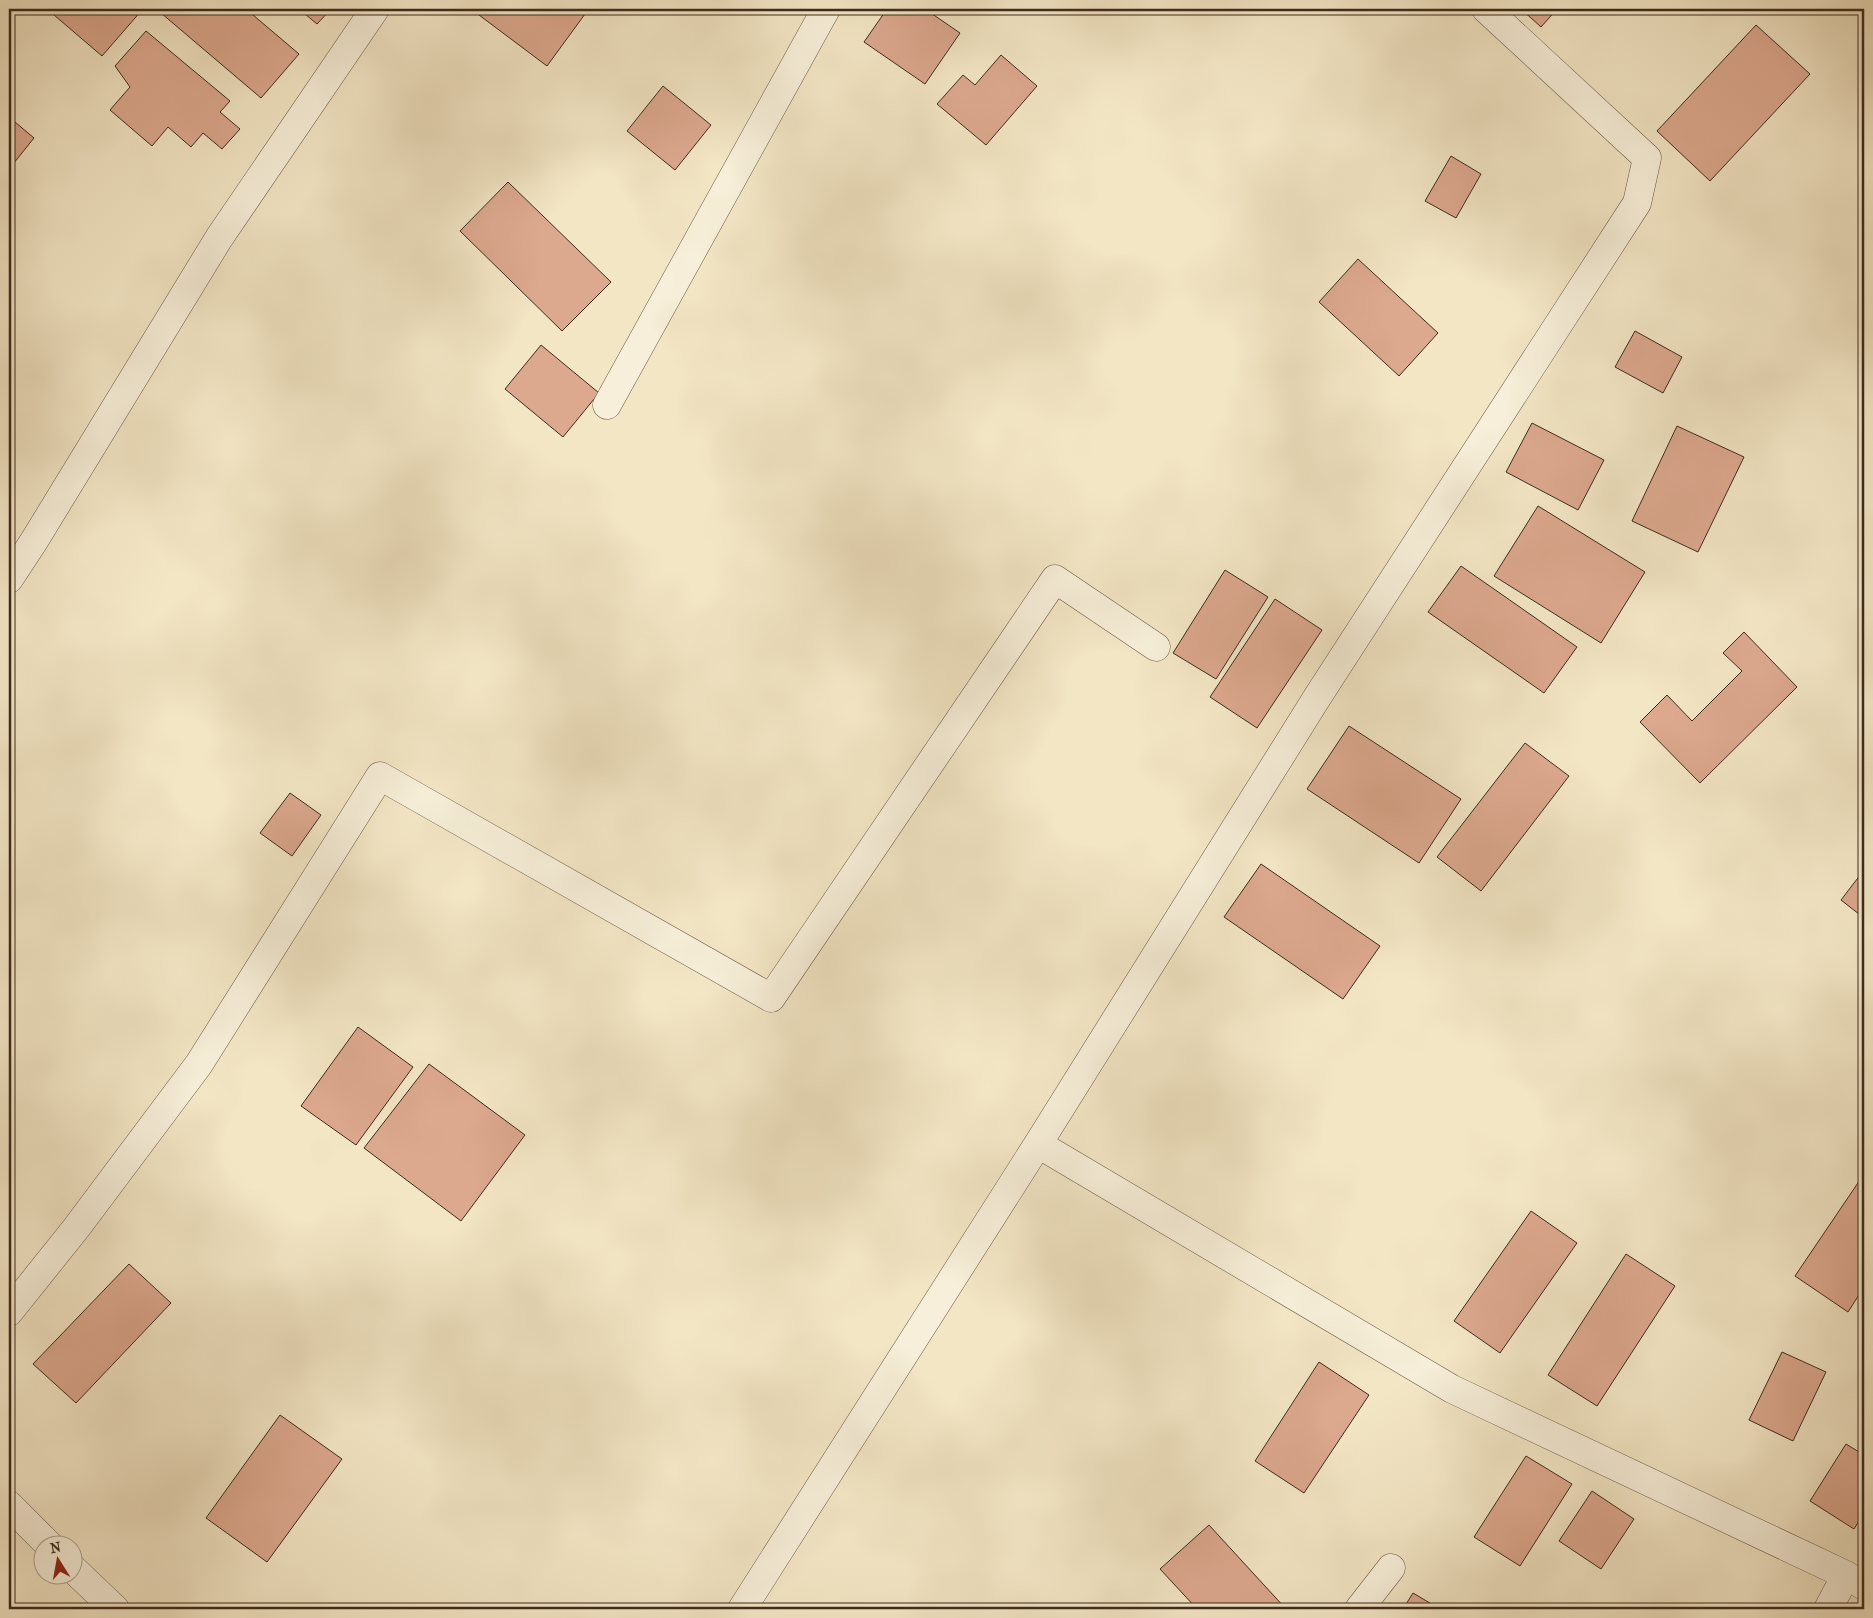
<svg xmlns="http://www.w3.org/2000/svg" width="1873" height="1618" font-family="'IM FELL French Canon',serif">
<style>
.building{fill:#dca88e;stroke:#3e2b1d}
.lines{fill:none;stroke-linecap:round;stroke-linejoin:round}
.minor-casing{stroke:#6b5a47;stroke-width:29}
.tertiary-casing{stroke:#6b5a47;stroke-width:29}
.minor{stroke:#f7efd9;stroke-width:28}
.tertiary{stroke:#f7efd9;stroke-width:28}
</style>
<rect width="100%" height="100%" fill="#f3e6c5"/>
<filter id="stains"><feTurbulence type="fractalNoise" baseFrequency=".004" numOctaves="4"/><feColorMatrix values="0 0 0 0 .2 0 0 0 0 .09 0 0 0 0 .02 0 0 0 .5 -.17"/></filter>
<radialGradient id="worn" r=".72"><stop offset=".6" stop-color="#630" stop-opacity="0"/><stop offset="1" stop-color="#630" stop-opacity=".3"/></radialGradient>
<path class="building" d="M 47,9 L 141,9 L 142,10 L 102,56 Z
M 165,9 L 246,9 L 299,54 L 261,98 L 161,13 Z
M 299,9 L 331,9 L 317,24 Z
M 471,9 L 578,9 L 585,14 L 547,66 Z
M 887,9 L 925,9 L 960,33 L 925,84 L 864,42 Z
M 1521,9 L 1557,9 L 1541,27 Z
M 1756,25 L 1810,74 L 1710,181 L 1657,131 Z
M 146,31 L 230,101 L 220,112 L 240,129 L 222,149 L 203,133 L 191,147 L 168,127 L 152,146 L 110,110 L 130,87 L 115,66 Z
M 1001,55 L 1037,86 L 986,145 L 937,104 L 963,75 L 975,85 Z
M 663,86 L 711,125 L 675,170 L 627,131 Z
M 9,117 L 34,138 L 9,169 Z
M 1451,156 L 1481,174 L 1456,218 L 1425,201 Z
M 508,182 L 611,282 L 562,331 L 460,231 Z
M 1358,259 L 1438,333 L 1399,376 L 1319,302 Z
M 1635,331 L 1682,357 L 1663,393 L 1615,367 Z
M 541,345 L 599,393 L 563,437 L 505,389 Z
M 1532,423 L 1604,460 L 1578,510 L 1506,472 Z
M 1677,426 L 1744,457 L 1698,552 L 1632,521 Z
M 1538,506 L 1645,572 L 1601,643 L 1494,576 Z
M 1461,566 L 1577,647 L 1544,693 L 1428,612 Z
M 1225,570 L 1268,597 L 1216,679 L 1173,653 Z
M 1275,599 L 1322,630 L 1257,728 L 1210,697 Z
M 1744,632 L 1797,687 L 1700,783 L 1640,722 L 1667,695 L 1692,721 L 1742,671 L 1723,653 Z
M 1349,726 L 1461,799 L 1419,863 L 1307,789 Z
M 1525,743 L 1569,776 L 1481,891 L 1437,857 Z
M 290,793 L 321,815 L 292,856 L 260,833 Z
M 1261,864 L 1380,946 L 1343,999 L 1224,917 Z
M 1864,870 L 1864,918 L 1841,900 Z
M 358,1027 L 413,1067 L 356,1145 L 301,1106 Z
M 429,1064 L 525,1135 L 461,1221 L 364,1148 Z
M 1864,1174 L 1864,1287 L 1848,1312 L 1795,1276 Z
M 1531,1211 L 1577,1243 L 1500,1353 L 1454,1321 Z
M 1626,1254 L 1675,1286 L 1597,1406 L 1548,1375 Z
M 129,1264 L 171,1303 L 76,1403 L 33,1364 Z
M 1782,1352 L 1826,1372 L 1793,1441 L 1749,1420 Z
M 1319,1362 L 1369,1395 L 1304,1493 L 1255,1461 Z
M 280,1415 L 342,1459 L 267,1562 L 206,1518 Z
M 1846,1444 L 1864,1455 L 1864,1513 L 1854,1529 L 1810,1501 Z
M 1526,1456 L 1572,1484 L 1520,1566 L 1474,1537 Z
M 1592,1491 L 1634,1519 L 1601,1569 L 1559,1541 Z
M 1209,1525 L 1286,1609 L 1197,1609 L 1160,1569 Z
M 1413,1593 L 1440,1609 L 1403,1609 Z"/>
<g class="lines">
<g class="minor-casing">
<path id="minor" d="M 607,405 L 826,9
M 9,579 L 34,541 L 219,238 L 375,9
M 1038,1144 L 1452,1389 L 1846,1575 L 1864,1586
M 9,1312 L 77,1227 L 199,1064 L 380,776 L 771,998 L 1055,579 L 1156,647
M 742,1609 L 1038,1144 L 1318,696 L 1637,203 L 1647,158 L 1486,9
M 1359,1609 L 1391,1568
M 1828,1609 L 1846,1575"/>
</g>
<g class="tertiary-casing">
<path id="tertiary" d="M 9,1505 L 50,1546
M 72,1568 L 115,1609"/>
</g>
<use href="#minor" class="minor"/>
<use href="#tertiary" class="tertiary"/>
</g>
<rect width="1873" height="1618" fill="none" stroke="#f3e6c5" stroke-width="30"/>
<rect x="10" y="10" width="1853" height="1598" fill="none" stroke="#3e2b1d" stroke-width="2.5"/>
<rect x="15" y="15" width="1843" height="1588" fill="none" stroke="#3e2b1d"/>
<g transform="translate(58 1560) rotate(349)"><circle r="24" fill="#f7efd9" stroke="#ada18e"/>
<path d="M0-4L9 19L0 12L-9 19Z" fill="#8f2418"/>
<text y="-8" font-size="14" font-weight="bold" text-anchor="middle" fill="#3e2b1d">N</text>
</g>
<rect width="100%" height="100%" filter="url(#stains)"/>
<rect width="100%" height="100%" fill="url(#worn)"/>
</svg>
